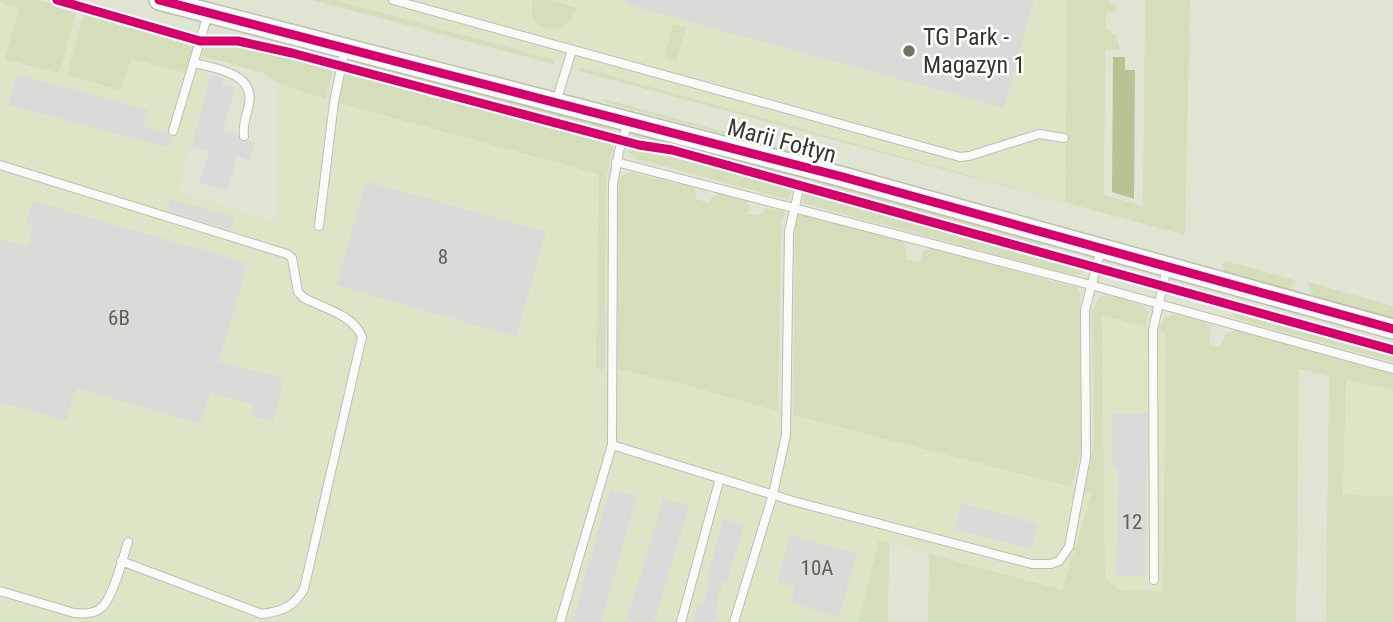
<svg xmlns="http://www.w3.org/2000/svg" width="1393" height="622" font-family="'Roboto Condensed',sans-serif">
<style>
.built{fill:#dce6c6}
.green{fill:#d4deba}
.water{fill:#b6c395}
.building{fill:#dadbd8}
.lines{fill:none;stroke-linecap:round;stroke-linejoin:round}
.service-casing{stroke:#bbbfb1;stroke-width:10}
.tertiary-casing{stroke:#bbbfb1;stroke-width:22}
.service{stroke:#fafbf8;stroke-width:8}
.tertiary{stroke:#fafbf8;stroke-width:19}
.cycleway-casing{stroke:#fff;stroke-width:13}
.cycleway{stroke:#d6006c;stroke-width:9}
.poi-dot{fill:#707566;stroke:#fff;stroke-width:2.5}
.labels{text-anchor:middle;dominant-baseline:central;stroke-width:5;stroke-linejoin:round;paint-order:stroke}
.number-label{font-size:21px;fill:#5e6256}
.poi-label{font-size:24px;fill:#34392b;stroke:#fff;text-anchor:start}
.street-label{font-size:24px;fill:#34392b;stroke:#fff}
</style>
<rect width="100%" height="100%" fill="#e0e5d3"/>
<path class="built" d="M 335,0 L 1067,0 L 1065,202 L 721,106 Z
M 0,2 L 214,59 L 178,192 L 276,222 L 277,83 L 339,103 L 599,174 L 597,369 L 628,370 L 1092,493 L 1062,590 L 879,540 L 858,622 L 0,622 Z
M 1102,314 L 1166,333 L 1163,591 L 1122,591 L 1105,579 Z
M 1346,380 L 1393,390 L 1393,496 L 1343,495 Z"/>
<path class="green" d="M 0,0 L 37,0 L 77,10 L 59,73 L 5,59 L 19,8 L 0,2 Z
M 312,0 L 335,0 L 555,60 L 553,64 Z
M 533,0 L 549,0 L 577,8 C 567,41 523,33 533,0 Z
M 1067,0 L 1109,0 L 1109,4 L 1115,4 L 1116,8 L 1113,12 L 1106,13 L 1106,29 L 1116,35 L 1120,50 L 1105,50 L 1104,195 L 1143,206 L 1145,0 L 1190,0 L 1185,235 L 579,71 L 580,67 L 1065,202 Z
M 84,12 L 194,42 L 186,73 L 131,59 L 121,90 L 67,75 Z
M 673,24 L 686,28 L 676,62 L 664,58 Z
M 203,45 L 246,47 L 333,67 L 326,99 L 277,83 L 263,73 L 200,55 Z
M 360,61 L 611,126 L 615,135 L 350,64 Z
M 346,72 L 614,142 L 606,179 L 605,369 L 596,369 L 599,174 L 339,103 Z
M 604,99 L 827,160 L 827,162 L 604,102 Z
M 638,132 L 784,169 L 793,179 L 666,143 L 629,138 Z
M 627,145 L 667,152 L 792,188 L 789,200 L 636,159 L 628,151 Z
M 629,172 L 695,188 L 696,199 L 709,203 L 712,196 L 720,193 L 747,201 L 750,208 L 747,214 L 760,216 L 766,208 L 785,211 L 781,223 L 778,411 L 686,385 L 618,369 L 618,191 L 620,178 Z
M 822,180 L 1045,242 L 1043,246 L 1038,248 L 808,184 Z
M 805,192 L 1087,270 L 1081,274 L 1072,275 L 802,203 Z
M 799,214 L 903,241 L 906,249 L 905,259 L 920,262 L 923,251 L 930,248 L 1078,288 L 1080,295 L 1081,451 L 1071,487 L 793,415 L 795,226 Z
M 1226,261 L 1294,280 L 1291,288 L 1283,290 L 1224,273 L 1222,264 Z
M 1308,282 L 1393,306 L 1393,321 L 1320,300 L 1313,296 Z
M 1106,295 L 1140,304 L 1148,311 L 1147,327 L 1102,315 L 1105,579 L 1122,591 L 1163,591 L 1166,333 L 1159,331 L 1163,319 L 1174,314 L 1206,322 L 1211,331 L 1209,344 L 1221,347 L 1225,335 L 1236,330 L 1393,374 L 1393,390 L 1346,380 L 1343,495 L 1393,496 L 1393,622 L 1326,622 L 1329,376 L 1299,369 L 1296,622 L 928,622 L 929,554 L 1062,590 L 1092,493 L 1085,491 L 1094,442 L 1092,312 L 1098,299 Z
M 1231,309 L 1393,354 L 1393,362 L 1237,319 L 1233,316 Z
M 879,540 L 889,543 L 888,622 L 858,622 Z"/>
<path class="water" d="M 1113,57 L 1125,57 L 1125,70 L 1135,70 L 1134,199 L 1112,192 Z"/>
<path class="building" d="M 625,0 L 1034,0 L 1004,108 L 625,4 Z
M 17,74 L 148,110 L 143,127 L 167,133 L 172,137 L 169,148 L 8,105 Z
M 211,74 L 224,78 L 222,85 L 235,88 L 223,131 L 237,135 L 242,142 L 249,140 L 255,142 L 249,161 L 237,157 L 227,191 L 199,183 L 209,151 L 191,146 Z
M 366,181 L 546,232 L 516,337 L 336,285 Z
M 170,199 L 235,217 L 231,230 L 167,210 Z
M 33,201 L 248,263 L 219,361 L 284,379 L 273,422 L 250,416 L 253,404 L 210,393 L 201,424 L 76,388 L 66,421 L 0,402 L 0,239 L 27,247 L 33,226 L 26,223 Z
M 1112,413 L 1147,413 L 1145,576 L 1116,576 L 1118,467 L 1111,467 Z
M 610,489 L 637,496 L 601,622 L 572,622 Z
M 663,499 L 689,506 L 654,622 L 626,622 Z
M 961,503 L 1039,524 L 1032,549 L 954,529 Z
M 723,519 L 744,524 L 727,583 L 723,582 L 716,607 L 719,608 L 715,622 L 693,622 L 698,603 L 703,604 L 710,578 L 707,578 Z
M 790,535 L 857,554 L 839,617 L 791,603 L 795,587 L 777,582 Z"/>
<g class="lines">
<g class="service-casing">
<path id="service" d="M 393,0 L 960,157 L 969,156 L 1039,134 L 1064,138
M 194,63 C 215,68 255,73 249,104 C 247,115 242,125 244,136
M 556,102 L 572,50
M 628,123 L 619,151 L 613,184 L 612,445 L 793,501 L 1032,564 L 1051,564 L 1059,561 L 1069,547 L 1086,456 L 1085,310 L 1101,249
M 173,131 L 208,14
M 616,162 L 1091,285 L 1393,369
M 0,165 L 287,254 L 292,258 L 298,292 L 304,298 C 323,308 354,315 362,337 L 304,589 C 294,607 282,611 262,614 L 121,561
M 319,226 L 334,102 L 345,49
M 1154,580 L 1153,330 L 1167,267
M 0,591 L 74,613 C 83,614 94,614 101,608 C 113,599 123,557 128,542
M 560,622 L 612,445
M 681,622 L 720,478
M 734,622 L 773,494 L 786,435 L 789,232 L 800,185"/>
</g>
<g class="tertiary-casing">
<path id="tertiary" d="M 159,0 L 843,177 L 1393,329"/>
</g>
<use href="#service" class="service"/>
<use href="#tertiary" class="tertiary"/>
<g class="cycleway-casing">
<path id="cycleway" d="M 57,0 L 200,41 L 238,41 L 292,53 L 639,145 L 672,150 L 1393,350
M 159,0 L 843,177 L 1393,329"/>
</g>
<use href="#cycleway" class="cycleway"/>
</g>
<circle class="poi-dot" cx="909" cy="51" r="7"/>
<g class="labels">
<g class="number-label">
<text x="443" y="257">8</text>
<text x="119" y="318">6B</text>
<text x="1132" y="522">12</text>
<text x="817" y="568">10A</text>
</g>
<g class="poi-label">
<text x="923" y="37">TG Park -<tspan x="923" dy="28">Magazyn 1</tspan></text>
</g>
<g class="street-label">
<text transform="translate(782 141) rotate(15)">Marii Fołtyn</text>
</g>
</g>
</svg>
